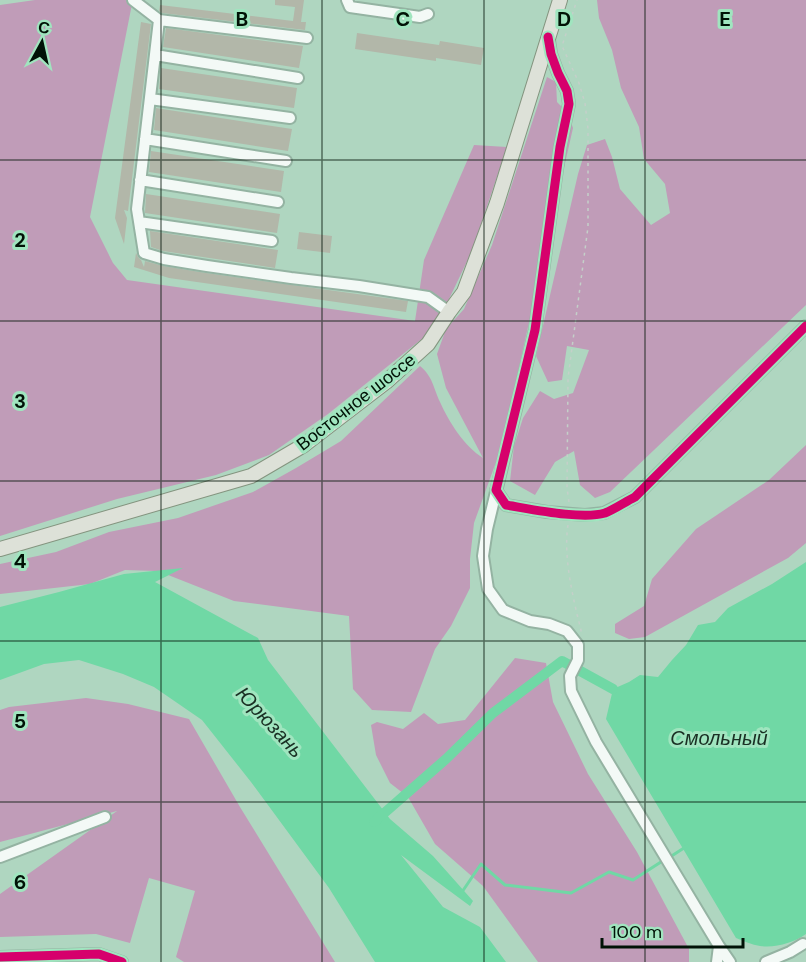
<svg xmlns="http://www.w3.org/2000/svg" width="806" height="962" font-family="'DM Sans',sans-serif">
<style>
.forest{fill:#c09cb8}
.water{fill:#70d8a5}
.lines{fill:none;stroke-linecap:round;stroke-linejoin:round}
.stream{stroke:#70d8a5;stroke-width:3}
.canal{stroke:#70d8a5;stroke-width:10}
.building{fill:#b2b7a9}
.minor-casing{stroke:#94b3a2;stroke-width:14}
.major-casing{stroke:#84947f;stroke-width:16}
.path{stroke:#c4d0c9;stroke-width:1.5;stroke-dasharray:3 4.5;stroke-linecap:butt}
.minor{stroke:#f3f9f6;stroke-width:10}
.major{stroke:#dde1d8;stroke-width:14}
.cycleway-casing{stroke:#a0e5bf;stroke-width:13}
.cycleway{stroke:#d6006c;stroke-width:9}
.grid{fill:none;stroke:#001206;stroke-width:1.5;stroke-opacity:0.55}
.labels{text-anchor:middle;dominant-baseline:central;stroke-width:6;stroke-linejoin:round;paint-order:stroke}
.street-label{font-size:18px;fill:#001206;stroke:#a0e5bf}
.water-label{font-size:20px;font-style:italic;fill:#192f23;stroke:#a0e5bf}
.grid-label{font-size:20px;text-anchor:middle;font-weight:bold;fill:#001206;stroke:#a0e5bf;stroke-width:6;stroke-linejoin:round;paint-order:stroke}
</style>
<rect width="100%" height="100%" fill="#afd6c0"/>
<path class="forest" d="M 35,0 L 126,0 L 132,4 L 90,217 L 113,263 L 127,280 L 415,321 L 424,260 L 474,145 L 507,147 L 472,251 L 449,299 L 423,338 L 328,414 L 269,455 L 216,475 L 117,499 L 0,536 L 0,5 Z
M 597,0 L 806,0 L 806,305 L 610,492 L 595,498 L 580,485 L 574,451 L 555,462 L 535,495 L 510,481 L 514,446 L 523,418 L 540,391 L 554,399 L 573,393 L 589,350 L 567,346 L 562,380 L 548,382 L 536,356 L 578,174 L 587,145 L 605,139 L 612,157 L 620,189 L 651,225 L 670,213 L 665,184 L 644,159 L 639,127 L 621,88 L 612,50 L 599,18 Z
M 547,77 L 556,82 L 557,102 L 568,113 L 573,128 L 500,451 L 474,523 L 470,559 L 470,588 L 451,626 L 435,649 L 411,712 L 372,710 L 353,689 L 349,616 L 234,601 L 158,571 L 125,570 L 90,584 L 0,594 L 0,564 L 56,552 L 109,532 L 178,518 L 253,492 L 296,468 L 341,441 L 420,366 C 433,377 433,387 440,402 C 449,422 464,446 483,458 L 446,388 L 437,354 L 446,329 L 464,309 L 492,245 Z
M 806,445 L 806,543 L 788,558 L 645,637 L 629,639 L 615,633 L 615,624 L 644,606 L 652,579 L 696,529 L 769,480 Z
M 515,658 L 546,663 L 553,702 L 588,774 L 637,852 L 689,949 L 689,962 L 538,962 L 483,886 L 435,844 L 408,797 L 390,783 L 376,755 L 371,725 L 377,722 L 403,729 L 424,713 L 438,724 L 465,720 Z
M 86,698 L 128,704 L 189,719 L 240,807 L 335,962 L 184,962 L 176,957 L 195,891 L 149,878 L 130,943 L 96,934 L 0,937 L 0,894 L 117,811 L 0,842 L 0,710 L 9,707 Z"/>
<path class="water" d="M 806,562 L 806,934 C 793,943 776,948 760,946 C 752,945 744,941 736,938 L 606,719 L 613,689 L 629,682 L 640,675 L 658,677 L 672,660 L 686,645 L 698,625 L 715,622 L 728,608 L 772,584 Z
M 183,568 L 155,582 L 258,638 L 268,660 L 390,819 L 433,856 L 473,901 L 470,906 L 401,855 L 443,907 L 480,927 L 506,962 L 375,962 L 329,888 L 251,782 L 202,720 L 154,687 L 123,674 L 79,660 L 44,664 L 0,680 L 0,607 L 59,592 L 124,574 Z"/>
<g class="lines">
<path class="stream" d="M 670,857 L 687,846
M 462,892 L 481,864 L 505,885 L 571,893 L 609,872 L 633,880 L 664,860"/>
<path class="canal" d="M 374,822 L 446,759 L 493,713 L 562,661 L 613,689"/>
</g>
<path class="building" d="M 275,0 L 304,0 L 301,22 L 306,22 L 305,30 L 162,13 L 159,11 L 160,5 L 293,21 L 295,7 L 275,5 Z
M 141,22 L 151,24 L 128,211 L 124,210 L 127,218 L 124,244 L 115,218 Z
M 166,28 L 303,46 L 299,68 L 163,47 Z
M 357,33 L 439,45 L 440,41 L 484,48 L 481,65 L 436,58 L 436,61 L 355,49 Z
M 161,68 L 297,88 L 294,108 L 159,89 Z
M 156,108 L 292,129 L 288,151 L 154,130 Z
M 151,151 L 284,171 L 281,192 L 149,172 Z
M 146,194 L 280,214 L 277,233 L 145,213 Z
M 150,231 L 278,250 L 275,268 L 163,251 L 151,247 Z
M 299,232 L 332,236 L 330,253 L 297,249 Z
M 136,253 L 138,257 L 141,260 L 144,267 L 145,261 L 163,266 L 206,273 L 408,301 L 406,312 L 169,278 L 134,267 Z"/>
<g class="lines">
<g class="minor-casing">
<path id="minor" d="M 133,0 L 159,20 L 307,38
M 347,0 L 350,7 L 420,17 L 428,14
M 159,20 L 137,209 L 144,253 L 164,259 L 207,266 L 291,278 L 359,286 L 428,297 L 449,312
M 549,40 L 551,54 L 558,73 L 567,91 L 569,104 L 560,147 L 535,330 L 487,529 L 483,556 L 488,589 L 503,610 L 530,621 L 549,624 L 567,631 L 578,645 L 578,660 L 570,676 L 571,691 L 596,742 L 719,946 L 717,962
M 155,55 L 298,78
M 150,99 L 290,118
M 145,139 L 286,161
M 140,180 L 278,202
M 139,222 L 272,241
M 496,490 L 506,505 L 547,512 L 585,515 L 604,513 L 635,497 L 806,326
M 0,857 L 105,817
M 719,946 L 730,962
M 0,957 L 99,954 L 122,962
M 766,962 L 790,952 L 803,944"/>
</g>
<g class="major-casing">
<path id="major" d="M 0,549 L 251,476 L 304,445 L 386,382 L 428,344 L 449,312 L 464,292 L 497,203 L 560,0"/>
</g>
<path class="path" d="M 569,502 L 567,488 L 568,378 L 588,227 L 588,129 L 585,103 L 579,83 L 562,46 L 577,0
M 568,525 C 563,556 573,599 581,630 L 581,632"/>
<use href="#minor" class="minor"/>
<use href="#major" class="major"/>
<g class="cycleway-casing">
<path id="cycleway" d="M 548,37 L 551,54 L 558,73 L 567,91 L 569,104 L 560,147 L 535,330 L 496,490 L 506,505 C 531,509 582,520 605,513 C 615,509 625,502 635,497 L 806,326
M 0,957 L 99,954 L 122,962"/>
</g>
<use href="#cycleway" class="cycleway"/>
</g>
<path class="grid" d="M 161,0 L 161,962M 322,0 L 322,962M 484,0 L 484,962M 645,0 L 645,962M 0,160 L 806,160M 0,321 L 806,321M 0,481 L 806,481M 0,641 L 806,641M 0,802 L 806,802"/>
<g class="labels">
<g class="street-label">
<text transform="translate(356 402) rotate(-38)">Восточное шоссе</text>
</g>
<g class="water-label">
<text transform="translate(270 722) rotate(47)">Юрюзань</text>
<text x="719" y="738">Смольный</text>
</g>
</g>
<g class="grid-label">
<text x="242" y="26">B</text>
<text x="403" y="26">C</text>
<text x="564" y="26">D</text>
<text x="725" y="26">E</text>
<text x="20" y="247">2</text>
<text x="20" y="408">3</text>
<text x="20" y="568">4</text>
<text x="20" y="728">5</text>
<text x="20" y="889">6</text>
</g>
<g transform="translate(42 42) rotate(8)" stroke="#a0e5bf" stroke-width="4.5" paint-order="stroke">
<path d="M0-4.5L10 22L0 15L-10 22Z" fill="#001206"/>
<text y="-9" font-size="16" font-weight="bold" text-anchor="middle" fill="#001206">С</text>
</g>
<path d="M602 938v9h141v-9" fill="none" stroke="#001206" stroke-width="3"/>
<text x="611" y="938" font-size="18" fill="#001206" stroke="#a0e5bf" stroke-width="4.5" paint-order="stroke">100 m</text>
</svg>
